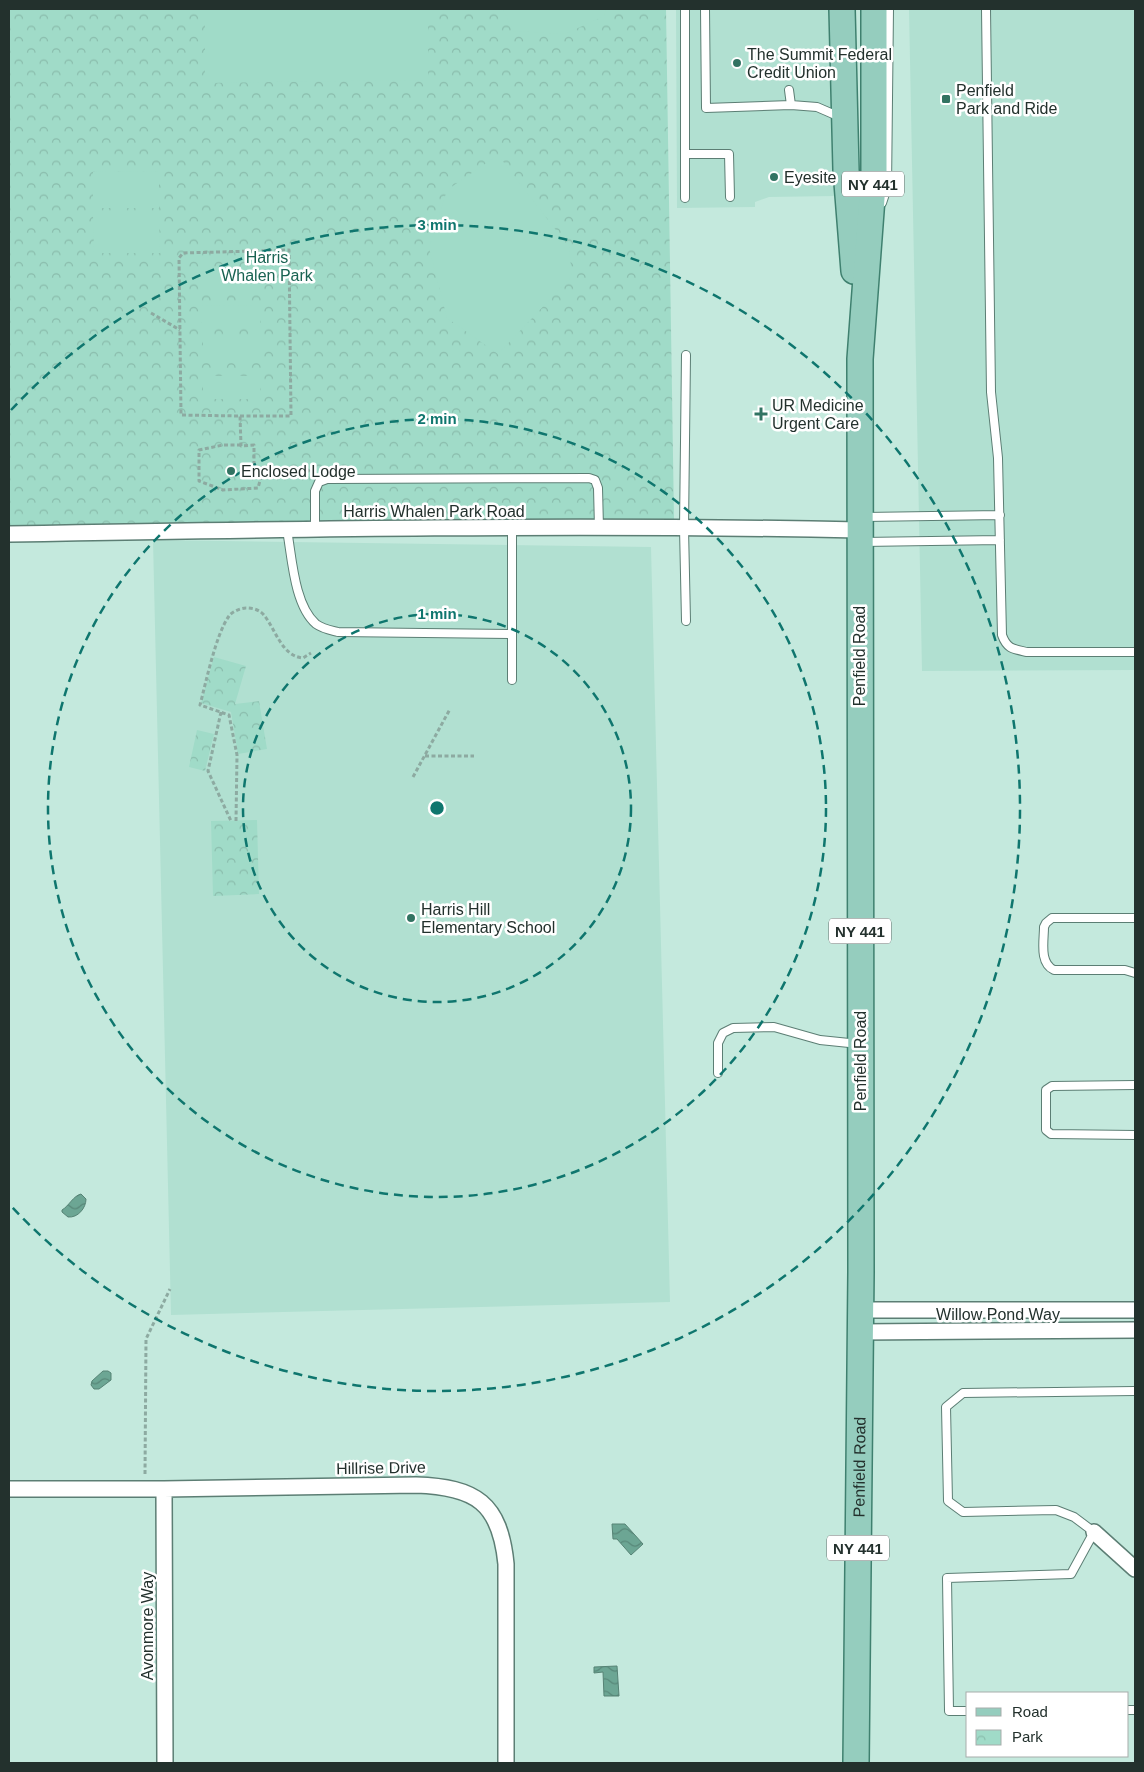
<svg xmlns="http://www.w3.org/2000/svg" width="1144" height="1772" font-family="Helvetica,sans-serif">
<style>
.built{fill:#b1e0d1}
.park{fill:url(#park-crowns)}
.pitch{fill:#a0dbc8}
.water{fill:url(#water-waves);stroke:#568375}
.lines{fill:none;stroke-linecap:round;stroke-linejoin:round}
.service-casing{stroke:#5c7e74;stroke-width:10}
.minor-casing{stroke:#5c7e74;stroke-width:18}
.primary-casing{stroke:#3f806f;stroke-width:28}
.path{stroke:#8daaa1;stroke-width:3;stroke-dasharray:4 2.5;stroke-linecap:butt}
.service{stroke:#fff;stroke-width:8}
.minor{stroke:#fff;stroke-width:15}
.primary{stroke:#95cdbe;stroke-width:25}
.ring{fill:none;stroke:#0f766e;stroke-width:2.5;stroke-dasharray:9 6}
.poi-dot{fill:#327362;stroke:#fff;stroke-width:2}
.labels{text-anchor:middle;dominant-baseline:central;stroke-width:5;stroke-linejoin:round;paint-order:stroke}
.shield{fill:#fff;stroke:#656f6c;stroke-width:1}
.shield-label{font-size:15px;font-weight:bold;fill:#23312d}
.poi-label{font-size:16px;fill:#23312d;stroke:#fff;text-anchor:start}
.park-label{font-size:16px;fill:#196352;stroke:#fff}
.street-label{font-size:16px;fill:#23312d;stroke:#fff}
.centre{fill:#0f766e;stroke:#fff;stroke-width:2.5}
.ring-label{font-size:15px;text-anchor:middle;font-weight:bold;fill:#0f766e;stroke:#fff;stroke-width:5;stroke-linejoin:round;paint-order:stroke}
</style>
<defs>
<pattern id="park-crowns" width="20" height="18" patternUnits="userSpaceOnUse" patternTransform="scale(1.25)"><rect width="20" height="18" fill="#a0dbc8"/><path d="M2 6a3 3 0 1 1 6 0M12 15a3 3 0 1 1 6 0" fill="none" stroke="#8abcac"/></pattern>
<pattern id="water-waves" width="16" height="10" patternUnits="userSpaceOnUse" patternTransform="scale(1.25)"><rect width="16" height="10" fill="#6ca694"/><path d="M0 5q4-4 8 0t8 0" fill="none" stroke="#588879"/></pattern>
</defs>
<rect width="100%" height="100%" fill="#c4e9dd"/>
<path class="built" d="M 676,9 L 831,9 L 835,196 L 769,197 L 755,202 L 755,207 L 677,208 Z
M 909,9 L 1135,9 L 1135,670 L 922,671 Z
M 153,540 L 651,547 L 670,1302 L 171,1315 Z"/>
<path class="park" d="M 9,9 L 666,9 L 674,519 L 9,526 Z
M 214,657 L 246,666 L 235,704 L 259,701 L 267,749 L 238,754 L 231,712 L 201,703 Z
M 197,730 L 214,734 L 205,771 L 189,767 Z
M 257,820 L 259,894 L 213,896 L 211,821 Z"/>
<path class="pitch" d="M 205,9 L 428,9 L 428,80 L 205,83 Z
M 503,9 L 606,9 L 604,16 L 565,34 L 513,31 Z
M 498,155 L 569,247 L 572,276 L 498,354 L 447,318 L 429,248 L 447,190 Z
M 159,171 L 159,208 L 93,208 L 93,172 Z
M 93,216 L 159,216 L 160,253 L 94,253 Z
M 202,269 L 260,269 L 260,292 L 202,292 Z
M 202,305 L 260,306 L 260,328 L 202,328 Z
M 203,340 L 261,340 L 261,363 L 203,363 Z
M 203,376 L 260,376 L 260,399 L 203,399 Z"/>
<path class="water" d="M 81,1194 L 86,1199 C 86,1208 78,1218 68,1217 L 62,1212 L 62,1210 C 69,1206 73,1196 81,1194 Z
M 103,1371 L 108,1371 L 111,1373 L 111,1380 L 99,1389 L 94,1389 L 91,1385 L 92,1381 Z
M 612,1524 L 625,1524 L 643,1544 L 631,1555 L 617,1539 L 613,1539 Z
M 617,1666 L 619,1696 L 604,1696 L 603,1672 L 594,1673 L 594,1667 Z"/>
<g class="lines">
<g class="service-casing">
<path id="service" d="M 685,9 L 685,198
M 705,9 L 706,108 L 791,105 L 817,107 L 840,117
M 986,9 L 991,392 L 998,458 L 1002,635 C 1007,649 1013,649 1027,652 L 1135,652
M 789,90 L 791,105
M 686,154 L 729,154 L 730,197
M 882,203 L 887,188 L 889,9
M 686,355 L 684,528 L 686,621
M 864,517 L 1000,515
M 512,528 L 512,680
M 287,530 C 292,557 294,605 316,624 C 323,629 330,630 338,632 L 512,634
M 315,530 L 315,491 L 319,482 L 327,479 L 589,478 L 595,480 L 598,488 L 599,528
M 862,542 L 1000,540
M 1135,918 L 1052,918 L 1046,923 L 1044,927 C 1044,941 1039,963 1054,970 L 1125,970 L 1135,973
M 718,1073 L 718,1043 L 723,1033 L 733,1028 L 774,1027 L 820,1040 L 859,1044
M 1135,1085 L 1052,1086 L 1046,1090 L 1046,1130 L 1051,1134 L 1135,1135
M 1128,1710 L 1135,1710
M 968,1711 L 949,1711 L 947,1578 L 1071,1574 L 1094,1532 L 1074,1517 L 1056,1510 L 963,1512 L 948,1501 L 946,1407 L 963,1393 L 1135,1391"/>
</g>
<g class="minor-casing">
<path id="minor" d="M 9,534 C 292,529 576,524 859,530
M 861,1310 L 1135,1310
M 860,1332 L 1135,1330
M 9,1489 L 164,1489 L 416,1485 C 476,1487 500,1503 506,1564 L 506,1763
M 164,1489 L 165,1763
M 1094,1532 L 1135,1569"/>
</g>
<g class="primary-casing">
<g id="primary">
<path d="M 842,9 L 846,170 L 854,271"/>
<path id="s1" d="M 856,1763 L 861,1272 L 860,359 L 874,171 L 874,9"/>
</g>
</g>
<path class="path" d="M 151,313 L 180,330
M 240,416 L 291,416 L 289,250 L 183,253 L 179,258 L 181,415 L 240,416 L 241,446 L 254,445 L 254,467 L 308,470 L 312,474
M 241,445 L 223,445 L 199,450 L 199,481 L 223,490 L 258,488 L 261,477 L 260,467
M 221,712 L 208,771 L 231,821
M 425,756 L 474,756
M 413,777 L 450,709
M 236,821 L 237,755 L 229,715 L 200,705 C 206,682 216,634 229,616 C 232,612 240,608 246,608 C 252,608 258,609 263,614 C 276,629 281,656 303,658 L 311,653
M 145,1474 L 146,1339 L 170,1289"/>
<use href="#service" class="service"/>
<use href="#minor" class="minor"/>
<use href="#primary" class="primary"/>
</g>
<g class="ring">
<circle cx="437" cy="808" r="194"/>
<circle cx="437" cy="808" r="389"/>
<path d="M11 410A583 583 0 1 1 11 1206"/>
</g>
<g class="poi-dot">
<circle cx="737" cy="63" r="5"/>
<rect x="941" y="94" width="10" height="10" rx="2.5"/>
<circle cx="774" cy="177" r="5"/>
<path d="M758.5 406.5h5v5h5v5h-5v5h-5v-5h-5v-5h5z"/>
<circle cx="231" cy="471" r="5"/>
<circle cx="411" cy="918" r="5"/>
</g>
<g class="labels">
<g class="shield">
<rect x="842" y="171.5" width="62" height="25" rx="4"/>
<rect x="829" y="918.5" width="62" height="25" rx="4"/>
<rect x="827" y="1535.5" width="62" height="25" rx="4"/>
</g>
<g class="shield-label">
<text x="873" y="184">NY 441</text>
<text x="860" y="931">NY 441</text>
<text x="858" y="1548">NY 441</text>
</g>
<g class="poi-label">
<text x="747" y="54">The Summit Federal<tspan x="747" dy="18">Credit Union</tspan></text>
<text x="956" y="90">Penfield<tspan x="956" dy="18">Park and Ride</tspan></text>
<text x="784" y="177">Eyesite</text>
<text x="772" y="405">UR Medicine<tspan x="772" dy="18">Urgent Care</tspan></text>
<text x="241" y="471">Enclosed Lodge</text>
<text x="421" y="909">Harris Hill<tspan x="421" dy="18">Elementary School</tspan></text>
</g>
<g class="park-label">
<text x="267" y="257">Harris<tspan x="267" dy="18">Whalen Park</tspan></text>
</g>
<g class="street-label">
<text x="434" y="511">Harris Whalen Park Road</text>
<text transform="translate(859 656) rotate(-90)">Penfield Road</text>
<text transform="translate(860 1061) rotate(-90)">Penfield Road</text>
<text x="998" y="1314">Willow Pond Way</text>
<text stroke="none"><textPath href="#s1" startOffset="296">Penfield Road</textPath></text>
<text transform="translate(381 1468) rotate(-1)">Hillrise Drive</text>
<text transform="translate(147 1626) rotate(-90)">Avonmore Way</text>
</g>
</g>
<circle cx="437" cy="808" r="8" class="centre"/>
<g class="ring-label">
<text x="437" y="230">3 min</text>
<text x="437" y="424">2 min</text>
<text x="437" y="619">1 min</text>
</g>
<rect width="1144" height="1772" fill="none" stroke="#23312d" stroke-width="20"/>
<rect x="966" y="1692" width="162" height="65" fill="#ffffff" stroke="#a7adab"/>
<rect x="976" y="1708" width="25" height="8" fill="#95cdbe" stroke="#a7adab"/>
<text x="1012" y="1717" font-size="15" fill="#23312d">Road</text>
<rect x="976" y="1730" width="25" height="15" fill="url(#park-crowns)" stroke="#a7adab"/>
<text x="1012" y="1742" font-size="15" fill="#23312d">Park</text>
</svg>
